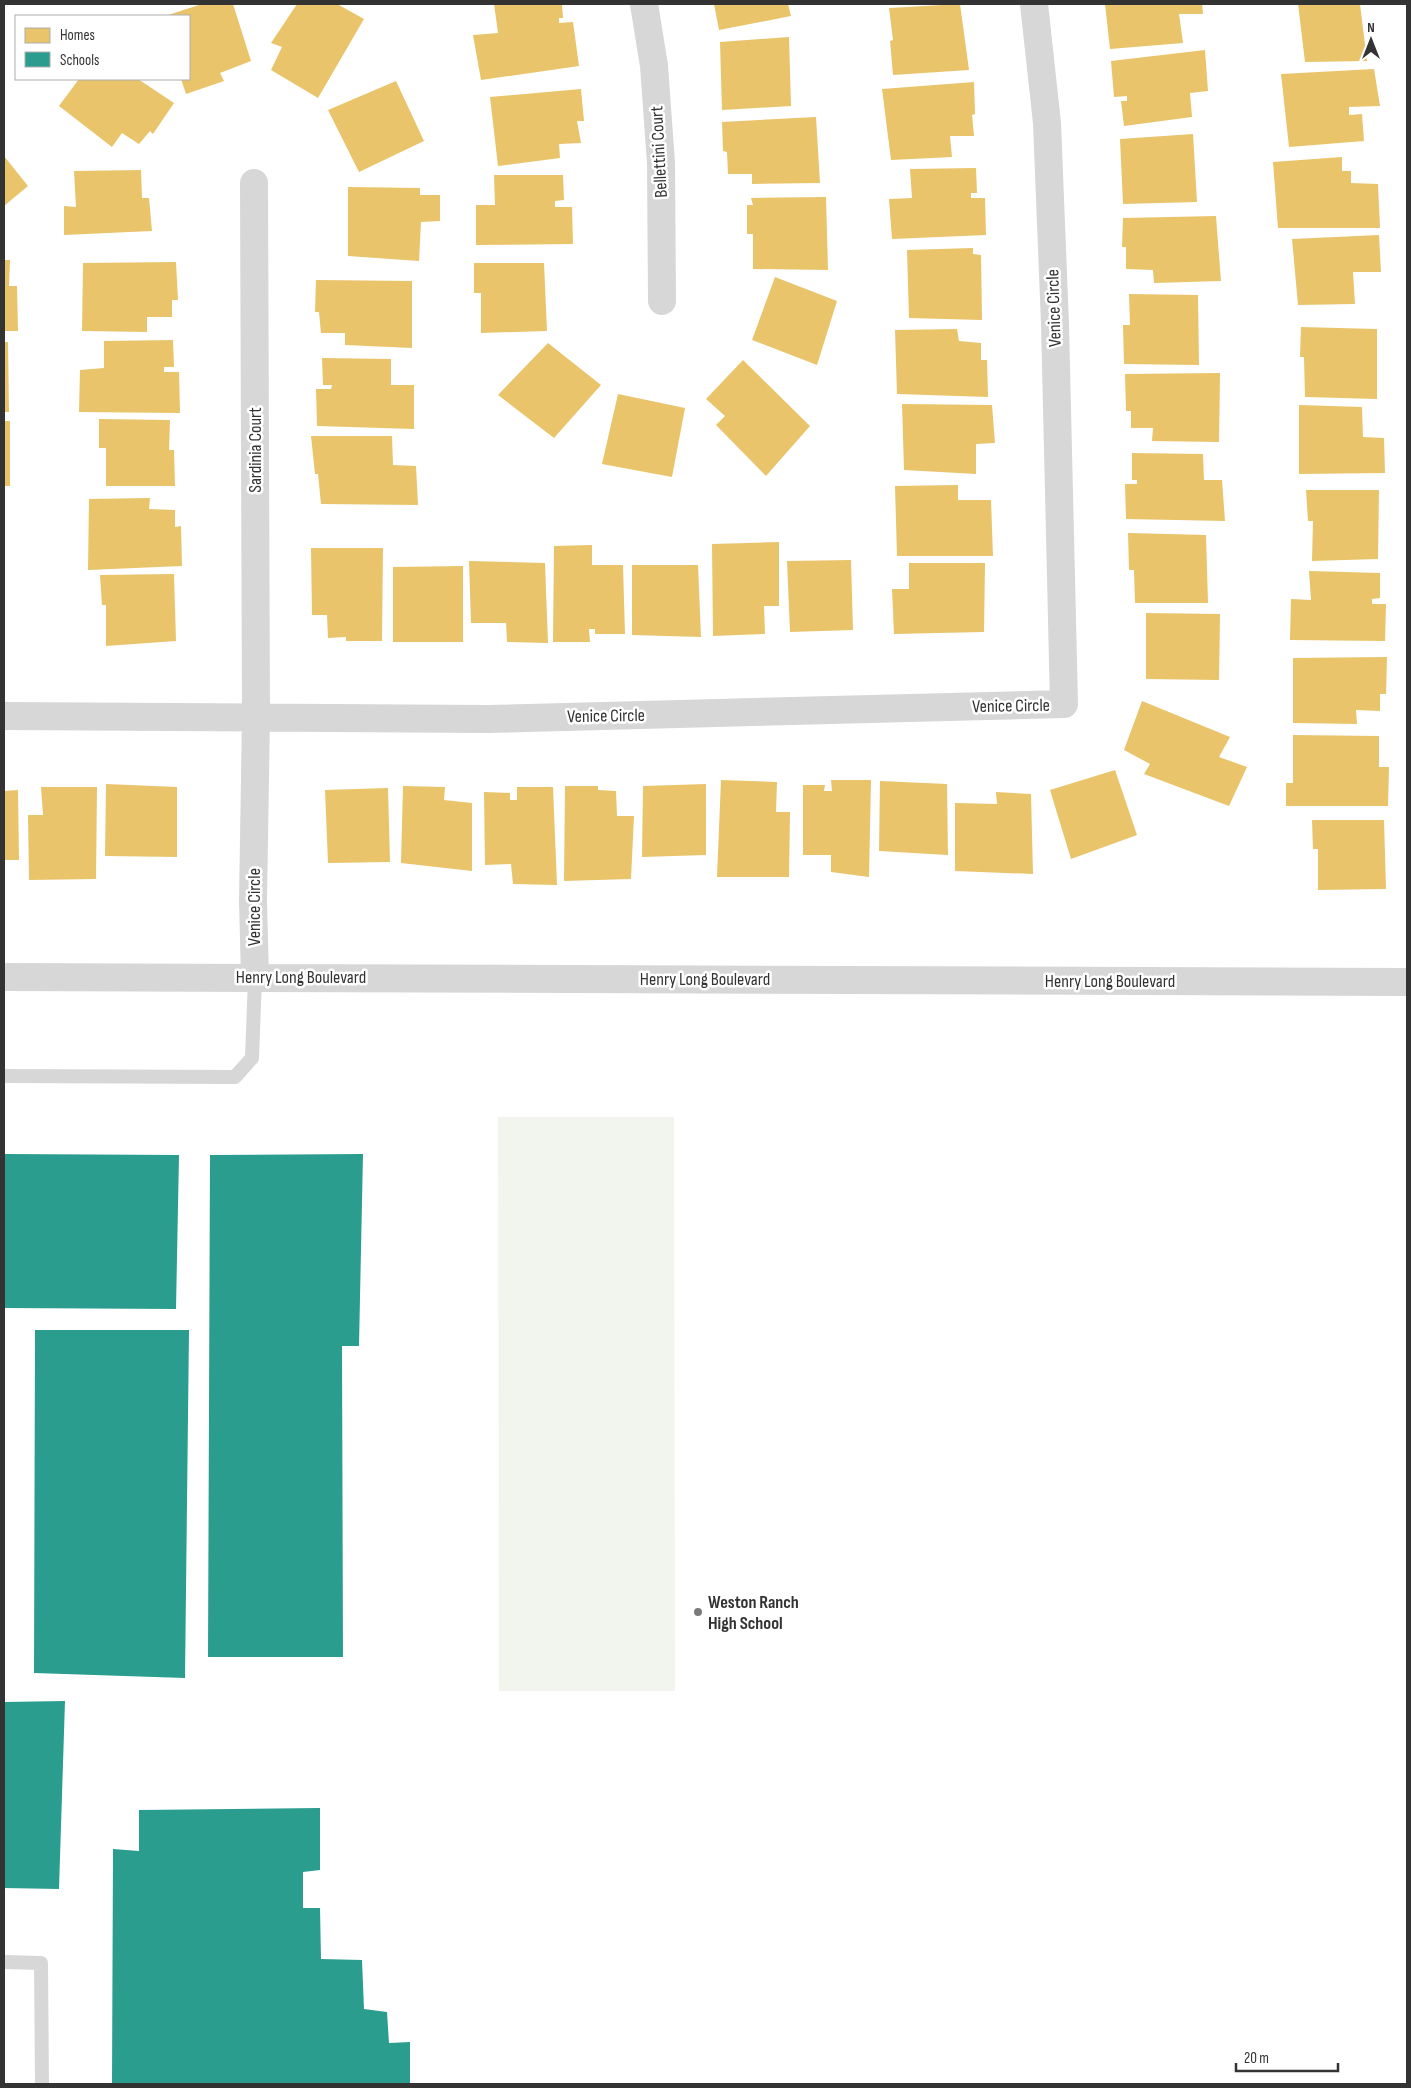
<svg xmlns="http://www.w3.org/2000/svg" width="1411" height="2088" font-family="'Sofia Sans Condensed',sans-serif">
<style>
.green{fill:#f1f5ed}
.homes{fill:#e9c46a}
.schools{fill:#2a9d8f}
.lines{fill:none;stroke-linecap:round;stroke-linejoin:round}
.service{stroke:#d7d7d7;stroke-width:14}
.minor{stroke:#d7d7d7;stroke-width:28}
.poi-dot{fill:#7a7a7a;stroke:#fff;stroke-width:2}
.labels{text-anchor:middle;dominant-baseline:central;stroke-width:5;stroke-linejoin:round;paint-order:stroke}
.street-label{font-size:18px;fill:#333;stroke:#fff}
.poi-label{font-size:18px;font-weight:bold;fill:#333;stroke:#fff;text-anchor:start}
</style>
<rect width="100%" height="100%" fill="#fff"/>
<path class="green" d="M 498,1117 L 674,1117 L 675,1691 L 499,1691 Z"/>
<path class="homes" d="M 202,4 L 233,4 L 251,61 L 220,73 L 224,81 L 186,94 L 181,79 L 189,79 L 189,16 L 165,16 Z
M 297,4 L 337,4 L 364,19 L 318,98 L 271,70 L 282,47 L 271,43 Z
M 494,4 L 562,4 L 563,18 L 559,18 L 559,23 L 573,22 L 579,66 L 481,80 L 473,35 L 498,33 Z
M 714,4 L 788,4 L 791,16 L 719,30 Z
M 960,4 L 969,70 L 893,75 L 890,41 L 893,40 L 889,8 Z
M 1105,4 L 1202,4 L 1203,14 L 1179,14 L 1183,43 L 1110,49 Z
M 1298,4 L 1360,4 L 1367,61 L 1305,62 Z
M 789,37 L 791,106 L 722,110 L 720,42 Z
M 1205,50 L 1208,91 L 1190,93 L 1192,117 L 1124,126 L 1121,101 L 1127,101 L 1127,96 L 1114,97 L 1111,61 Z
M 1374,69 L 1380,106 L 1349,107 L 1349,115 L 1362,114 L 1364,141 L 1289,147 L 1281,74 Z
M 79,79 L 138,79 L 174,103 L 153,134 L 150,131 L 139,144 L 122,133 L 112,147 L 59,106 Z
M 396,81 L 424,141 L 359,172 L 328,110 Z
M 974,82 L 975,114 L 972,115 L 974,136 L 950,136 L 952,157 L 891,160 L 882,89 Z
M 581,89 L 584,121 L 577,121 L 581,143 L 559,144 L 560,158 L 498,166 L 490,97 Z
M 816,117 L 820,183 L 752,184 L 752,174 L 728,174 L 727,152 L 723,151 L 722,122 Z
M 1193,134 L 1197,202 L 1123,204 L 1120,139 Z
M 4,156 L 28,186 L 4,206 Z
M 1342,157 L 1342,171 L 1351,171 L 1351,183 L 1378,184 L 1380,228 L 1278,228 L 1273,162 Z
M 976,168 L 977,193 L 971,193 L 971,198 L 985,198 L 986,235 L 892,239 L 889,199 L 912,198 L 910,169 Z
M 141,170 L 142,198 L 149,198 L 152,231 L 64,235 L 64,206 L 76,207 L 74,171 Z
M 494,175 L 563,175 L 564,200 L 555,201 L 555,207 L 572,207 L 573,244 L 476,245 L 476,205 L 495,205 Z
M 348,187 L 420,188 L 420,195 L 440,195 L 440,221 L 421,222 L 419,261 L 348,256 Z
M 826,197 L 828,270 L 753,269 L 753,234 L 747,234 L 747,205 L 753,205 L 751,198 Z
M 1216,216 L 1221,281 L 1154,283 L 1153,270 L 1126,269 L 1126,247 L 1122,247 L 1123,218 Z
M 1379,235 L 1381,272 L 1353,272 L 1355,304 L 1298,305 L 1292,239 Z
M 973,248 L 973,254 L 981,255 L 982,320 L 909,318 L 907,250 Z
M 4,260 L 10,260 L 9,286 L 17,286 L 18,331 L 4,331 Z
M 176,262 L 178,300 L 172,300 L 172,317 L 147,317 L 147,332 L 82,331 L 83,263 Z
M 474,263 L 544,263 L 547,331 L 481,333 L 481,293 L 474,293 Z
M 775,277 L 837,301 L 817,365 L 752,340 Z
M 316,280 L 412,281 L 412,348 L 345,345 L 345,333 L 321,333 L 319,312 L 315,312 Z
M 1129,294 L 1198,295 L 1199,365 L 1124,364 L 1123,325 L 1130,325 Z
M 1301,327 L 1377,329 L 1377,399 L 1305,397 L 1304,357 L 1300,357 Z
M 957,329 L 959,341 L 981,343 L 981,360 L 987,360 L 988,397 L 897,394 L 895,330 Z
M 173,340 L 174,367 L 164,367 L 164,372 L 179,372 L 180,413 L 79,412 L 80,370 L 104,368 L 104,341 Z
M 4,342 L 8,342 L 9,412 L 4,412 Z
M 548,343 L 601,385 L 554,438 L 498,395 Z
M 322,358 L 391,359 L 391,385 L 414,385 L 414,429 L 317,426 L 316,389 L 331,389 L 332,385 L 323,385 Z
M 743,360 L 810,426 L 766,476 L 716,425 L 725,416 L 706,399 Z
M 1220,373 L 1219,442 L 1152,441 L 1153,428 L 1131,428 L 1131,411 L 1126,411 L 1125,374 Z
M 618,394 L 685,408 L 672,477 L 602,464 Z
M 902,404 L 992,405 L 995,443 L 976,444 L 976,474 L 904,470 Z
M 1299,405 L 1362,407 L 1363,437 L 1384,438 L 1385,473 L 1299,474 Z
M 99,419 L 170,420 L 169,450 L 174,450 L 175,486 L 106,486 L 106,448 L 99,448 Z
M 4,421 L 10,421 L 10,486 L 4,486 Z
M 311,436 L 392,436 L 393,465 L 416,466 L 418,505 L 321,504 L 318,474 L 315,474 Z
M 1132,453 L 1203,454 L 1204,480 L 1222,480 L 1225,521 L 1126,519 L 1125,484 L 1137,484 L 1137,480 L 1132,480 Z
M 958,485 L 958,500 L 991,500 L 993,556 L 897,556 L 895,486 Z
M 1306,490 L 1379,490 L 1378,559 L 1312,561 L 1313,521 L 1308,521 Z
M 150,498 L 149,509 L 175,510 L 175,527 L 181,526 L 182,566 L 88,570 L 89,499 Z
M 1128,533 L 1206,535 L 1208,603 L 1135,603 L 1134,570 L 1129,570 Z
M 779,542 L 779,606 L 764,606 L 765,634 L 713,636 L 712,544 Z
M 592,545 L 592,565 L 623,565 L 625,634 L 595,634 L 595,629 L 589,629 L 590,642 L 553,642 L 554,546 Z
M 311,548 L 383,548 L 382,641 L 346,641 L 346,637 L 328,638 L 327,615 L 312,615 Z
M 851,560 L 853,630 L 790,632 L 787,561 Z
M 469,561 L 545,563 L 548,643 L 507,642 L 506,623 L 471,623 Z
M 909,563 L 985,563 L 984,632 L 894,634 L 892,589 L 909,589 Z
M 632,565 L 698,565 L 701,637 L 632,635 Z
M 463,566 L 463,642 L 393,642 L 393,567 Z
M 1309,571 L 1380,573 L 1380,598 L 1372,599 L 1372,604 L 1386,604 L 1385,641 L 1290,640 L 1291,599 L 1311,600 Z
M 174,574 L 176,641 L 106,646 L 106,605 L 102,605 L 100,575 Z
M 1146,613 L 1220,614 L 1219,680 L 1146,679 Z
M 1387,657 L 1386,694 L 1380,694 L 1380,711 L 1356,710 L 1357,724 L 1293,723 L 1293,658 Z
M 1142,701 L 1230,737 L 1219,757 L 1247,767 L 1229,806 L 1144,774 L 1150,764 L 1124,750 Z
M 1293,735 L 1379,736 L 1379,767 L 1389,767 L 1388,806 L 1286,806 L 1286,783 L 1293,783 Z
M 1115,770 L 1137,835 L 1071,859 L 1050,790 Z
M 721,780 L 777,782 L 776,812 L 790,812 L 789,877 L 717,877 Z
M 831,780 L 871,780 L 869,877 L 831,872 L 831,855 L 803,855 L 803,785 L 825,785 L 824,791 L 832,791 Z
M 880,781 L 947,784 L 948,855 L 879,851 Z
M 106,784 L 177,787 L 177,857 L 105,856 Z
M 706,784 L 706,855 L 642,857 L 643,786 Z
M 403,786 L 445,787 L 444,800 L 472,803 L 472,871 L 401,863 Z
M 565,786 L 598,786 L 598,790 L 616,791 L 617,816 L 634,816 L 631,879 L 564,881 Z
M 41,787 L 97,787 L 96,879 L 29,880 L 28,815 L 43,815 Z
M 517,787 L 553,787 L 557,885 L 513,884 L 511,864 L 485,865 L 484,792 L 510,793 L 510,800 L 517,800 Z
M 388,788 L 390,862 L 328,863 L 325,790 Z
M 18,790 L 19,860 L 4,860 L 4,791 Z
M 996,792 L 1031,794 L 1033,874 L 955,871 L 955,803 L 997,804 Z
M 1312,820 L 1384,820 L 1386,889 L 1318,890 L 1318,849 L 1313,849 Z"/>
<path class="schools" d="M 4,1154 L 179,1155 L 176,1309 L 4,1308 Z
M 363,1154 L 359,1346 L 342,1346 L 343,1657 L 208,1657 L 210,1155 Z
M 35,1330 L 189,1330 L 185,1678 L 34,1673 Z
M 65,1701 L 59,1889 L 4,1888 L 4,1702 Z
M 320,1808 L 320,1870 L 303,1872 L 303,1908 L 320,1908 L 321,1959 L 362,1960 L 364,2009 L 387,2012 L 389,2043 L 410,2042 L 410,2084 L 112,2084 L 113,1849 L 139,1851 L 139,1810 Z"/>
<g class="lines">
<path class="service" d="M 4,1076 L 235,1077 L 252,1058 L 255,978
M 4,1962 L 41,1963 L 42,2084"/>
<path class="minor" d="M 644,4 L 654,66 L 661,163 L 662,301
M 254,183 L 256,717 L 253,901 L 255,978
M 4,716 L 487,719 L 1064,704 L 1055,324 L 1047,123 L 1034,4
M 4,977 L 1407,982"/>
</g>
<circle class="poi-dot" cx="698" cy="1612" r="5"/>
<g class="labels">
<g class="street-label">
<text transform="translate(659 152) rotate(-93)">Bellettini Court</text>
<text transform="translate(1054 308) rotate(-92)">Venice Circle</text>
<text transform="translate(255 450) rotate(-90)">Sardinia Court</text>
<text transform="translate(1011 706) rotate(-1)">Venice Circle</text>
<text transform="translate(606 716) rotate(-1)">Venice Circle</text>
<text transform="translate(254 907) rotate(-90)">Venice Circle</text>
<text x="301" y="977">Henry Long Boulevard</text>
<text x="705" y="979">Henry Long Boulevard</text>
<text x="1110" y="981">Henry Long Boulevard</text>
</g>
<g class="poi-label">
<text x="708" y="1602">Weston Ranch<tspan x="708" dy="21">High School</tspan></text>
</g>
</g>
<rect width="1411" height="2088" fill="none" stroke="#333333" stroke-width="10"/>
<rect x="15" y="15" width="175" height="65" fill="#ffffff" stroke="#adadad"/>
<rect x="25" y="28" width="25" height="15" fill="#e9c46a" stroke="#adadad"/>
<text x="60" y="40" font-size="15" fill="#333333">Homes</text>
<rect x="25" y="52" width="25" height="15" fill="#2a9d8f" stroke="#adadad"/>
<text x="60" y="65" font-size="15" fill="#333333">Schools</text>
<g transform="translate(1371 40)" stroke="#ffffff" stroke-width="4" paint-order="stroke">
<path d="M0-4L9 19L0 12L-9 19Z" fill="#333333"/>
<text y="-8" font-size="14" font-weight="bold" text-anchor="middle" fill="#333333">N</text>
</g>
<path d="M1236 2063v8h102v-8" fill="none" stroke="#333333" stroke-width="2.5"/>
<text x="1244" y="2063" font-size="15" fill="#333333" stroke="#ffffff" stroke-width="4" paint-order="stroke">20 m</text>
</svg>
